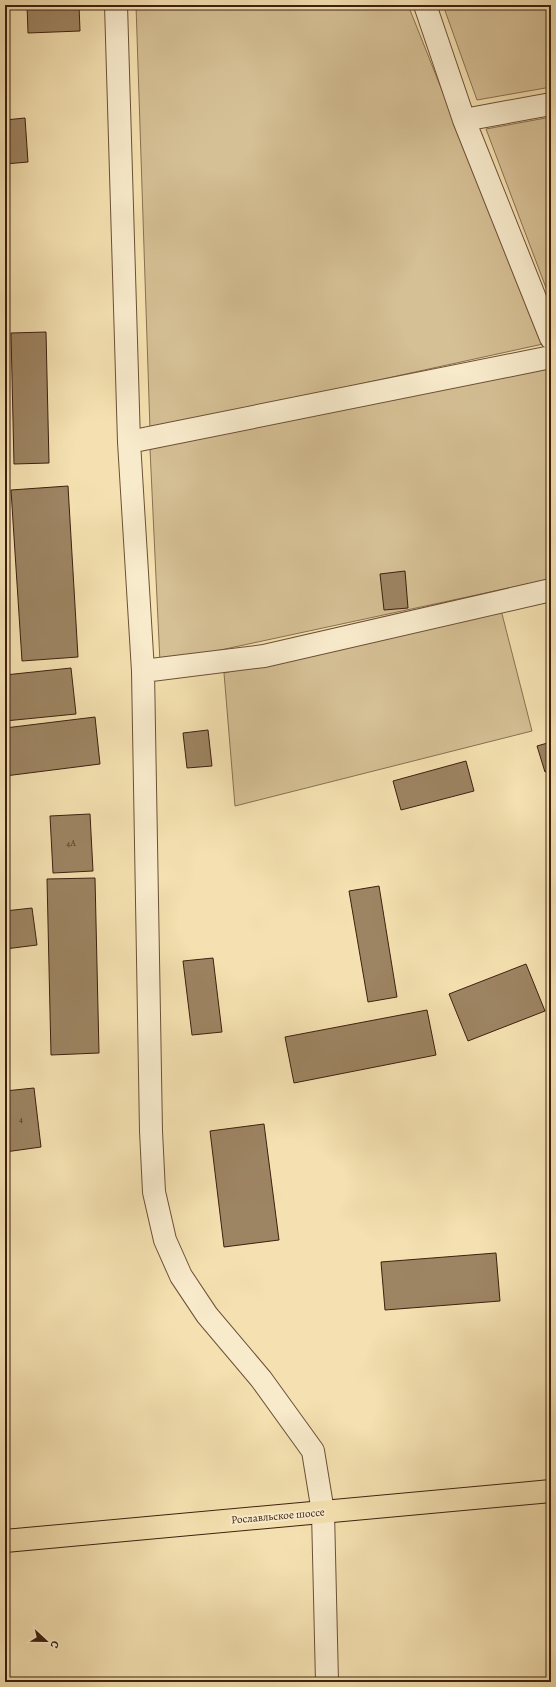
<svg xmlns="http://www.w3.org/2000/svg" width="556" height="1687" font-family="Alegreya,serif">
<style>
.green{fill:#d5bf94;stroke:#8a7051}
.building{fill:#9d8462;stroke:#3e200e}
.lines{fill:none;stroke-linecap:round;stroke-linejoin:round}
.minor-casing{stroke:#6c5036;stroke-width:24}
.major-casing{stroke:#3e200e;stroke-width:24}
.minor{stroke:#f8ebcc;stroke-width:22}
.major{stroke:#f4e0b0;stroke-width:22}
.labels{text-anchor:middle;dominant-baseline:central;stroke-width:4;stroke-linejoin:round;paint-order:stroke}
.number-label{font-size:9px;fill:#563923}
.street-label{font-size:11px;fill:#3e200e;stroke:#f8ebcc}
</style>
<rect width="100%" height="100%" fill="#f4e0b0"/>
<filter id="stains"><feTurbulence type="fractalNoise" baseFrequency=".005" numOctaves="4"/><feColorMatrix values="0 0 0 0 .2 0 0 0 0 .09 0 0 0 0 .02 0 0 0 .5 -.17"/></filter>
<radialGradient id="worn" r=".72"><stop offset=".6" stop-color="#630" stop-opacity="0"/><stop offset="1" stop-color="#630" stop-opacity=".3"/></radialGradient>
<path class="green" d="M 136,5 L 408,5 L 543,344 L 150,430 Z
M 443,5 L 551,5 L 551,87 L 477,100 Z
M 551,117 L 551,301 L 486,129 Z
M 551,364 L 551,579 L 160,663 L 150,449 L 299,415 Z
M 501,610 L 532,731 L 235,806 L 224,673 Z"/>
<path class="building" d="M 27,5 L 79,5 L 80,31 L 28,33 Z
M 25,118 L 28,162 L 5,164 L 5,120 Z
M 46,332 L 49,463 L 14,464 L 11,333 Z
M 68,486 L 78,657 L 22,661 L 11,490 Z
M 405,571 L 408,608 L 384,610 L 380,574 Z
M 71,668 L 76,714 L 5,721 L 5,675 Z
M 95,717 L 100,764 L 5,776 L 5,728 Z
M 208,730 L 212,766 L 187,768 L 183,733 Z
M 551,742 L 551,770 L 545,772 L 537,746 Z
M 466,761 L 474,791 L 401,810 L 393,781 Z
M 90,814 L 93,871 L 53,873 L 50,816 Z
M 95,878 L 99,1053 L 51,1055 L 47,879 Z
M 379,886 L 397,997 L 368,1002 L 349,891 Z
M 32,908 L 37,945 L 5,949 L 5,911 Z
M 213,958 L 222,1032 L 192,1035 L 183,961 Z
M 526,964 L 545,1011 L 468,1041 L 449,994 Z
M 427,1010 L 436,1055 L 294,1083 L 285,1037 Z
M 34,1088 L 41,1147 L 5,1152 L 5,1091 Z
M 264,1124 L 279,1240 L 224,1247 L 210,1131 Z
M 496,1253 L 500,1301 L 385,1310 L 381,1262 Z"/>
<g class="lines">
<g class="minor-casing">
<path id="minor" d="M 116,5 L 129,442 L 143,671 L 151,1131 L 154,1192 L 165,1240 L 181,1276 L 207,1315 L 261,1379 L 313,1451 L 323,1512 L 327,1682
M 425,5 L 464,120 L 551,338
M 464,120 L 551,104
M 129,442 L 551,357
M 143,671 L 264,656 L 551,590"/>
</g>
<g class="major-casing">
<path id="major" d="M 5,1541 L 551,1491"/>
</g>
<use href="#minor" class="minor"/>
<use href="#major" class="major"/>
</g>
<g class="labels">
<g class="number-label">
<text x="71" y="843">4А</text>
<text x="21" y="1119">4</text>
</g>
<g class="street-label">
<text transform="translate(278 1516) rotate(-5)">Рославльское шоссе</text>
</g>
</g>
<rect width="556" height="1687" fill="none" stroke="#f4e0b0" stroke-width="20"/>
<rect x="6" y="6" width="544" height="1675" fill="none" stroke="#3e200e" stroke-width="2"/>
<rect x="10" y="10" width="536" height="1667" fill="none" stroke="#3e200e"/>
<g transform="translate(46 1641) rotate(112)" stroke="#f8ebcc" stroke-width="3" paint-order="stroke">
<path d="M0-3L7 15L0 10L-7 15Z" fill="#3e200e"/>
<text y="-6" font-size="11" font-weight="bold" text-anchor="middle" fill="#3e200e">С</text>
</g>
<rect width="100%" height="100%" filter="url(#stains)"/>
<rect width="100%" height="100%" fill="url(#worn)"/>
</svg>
